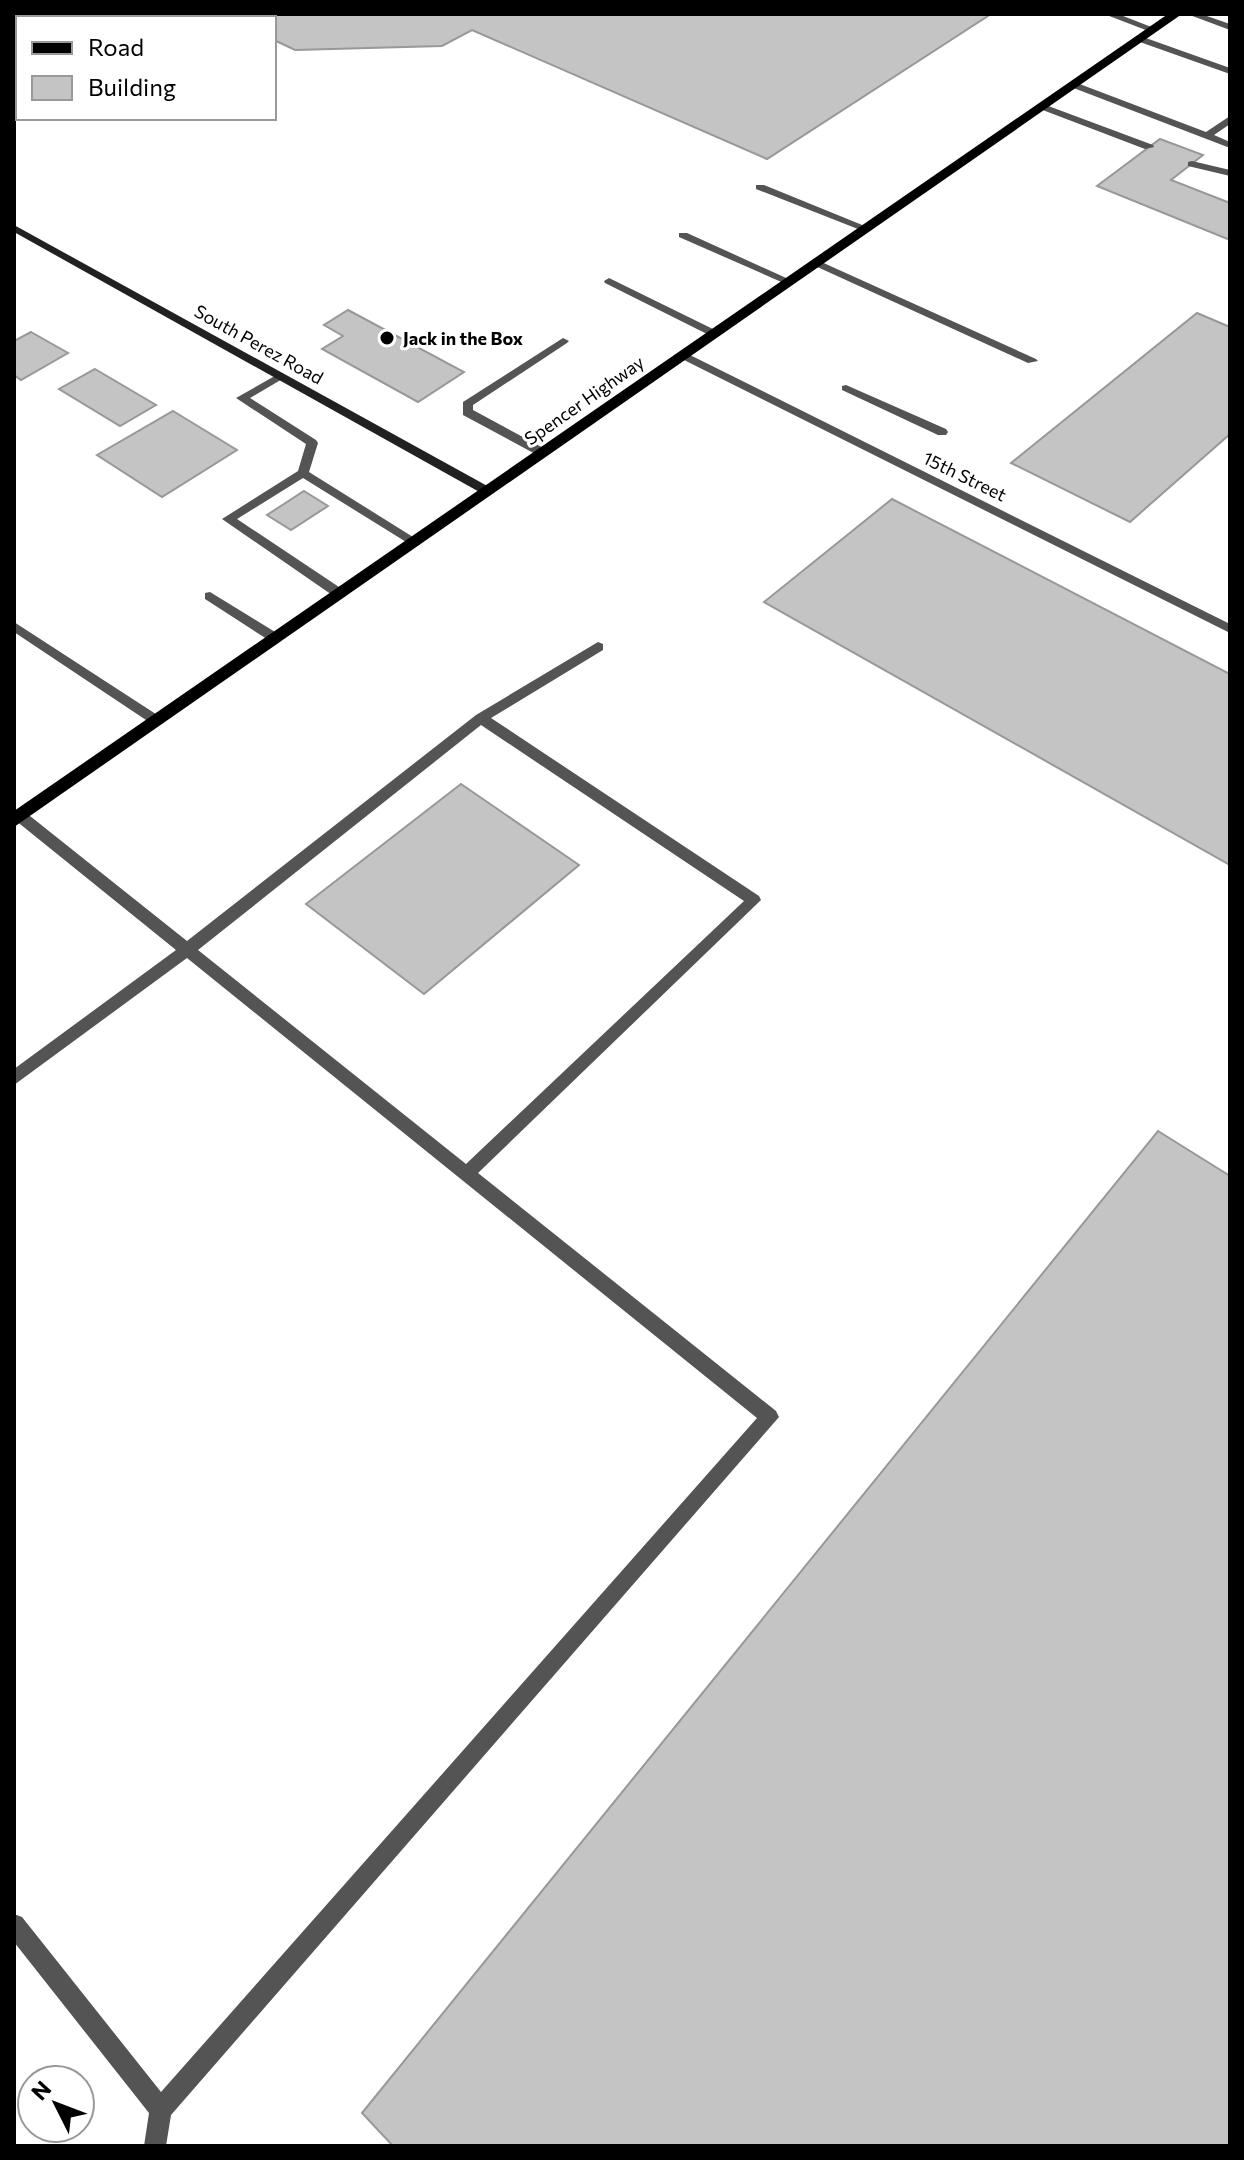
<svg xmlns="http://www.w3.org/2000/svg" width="1244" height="2160" font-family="Commissioner,sans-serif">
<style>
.building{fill:#c4c4c4;stroke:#989898;stroke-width:2}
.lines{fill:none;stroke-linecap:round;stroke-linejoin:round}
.lane{fill:#545454;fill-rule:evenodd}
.street{fill:#545454;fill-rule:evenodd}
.secondary{fill:#212121;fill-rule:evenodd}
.primary{fill:#000;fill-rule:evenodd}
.poi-dot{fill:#000;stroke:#fff;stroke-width:3}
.labels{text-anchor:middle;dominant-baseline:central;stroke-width:6;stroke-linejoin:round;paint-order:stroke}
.far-poi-label{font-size:18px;font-weight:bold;fill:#000;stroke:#fff;text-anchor:start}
.far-street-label{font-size:18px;fill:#000;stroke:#fff}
</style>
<rect width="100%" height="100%" fill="#fff"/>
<path class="building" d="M 219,14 L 991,14 L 767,159 L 472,30 L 442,46 L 295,50 L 274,40 L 274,18 L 227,18 Z
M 1160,139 L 1203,155 L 1171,180 L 1230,203 L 1230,240 L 1097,186 Z
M 348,310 L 464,372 L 418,402 L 322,349 L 343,336 L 324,325 Z
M 1197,313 L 1230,327 L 1230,434 L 1130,522 L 1011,463 Z
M 31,332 L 68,353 L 21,380 L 14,375 L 14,341 Z
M 95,369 L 156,405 L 120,426 L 59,389 Z
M 173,411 L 237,450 L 162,497 L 97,455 Z
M 304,491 L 328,506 L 291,530 L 267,515 Z
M 892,499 L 1230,674 L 1230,865 L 764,602 Z
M 461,784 L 579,865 L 424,994 L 306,904 Z
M 1158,1131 L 1230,1176 L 1230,2146 L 393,2146 L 362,2113 Z"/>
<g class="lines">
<path class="lane" d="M 1104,14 L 1118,14 L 1159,30 L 1151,32 Z
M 1187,14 L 1201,14 L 1230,24 L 1230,30 Z
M 1137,37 L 1143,37 L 1230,68 L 1230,74 L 1137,41 Z
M 1071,83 L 1077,83 L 1206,132 L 1230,116 L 1230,124 L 1214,135 L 1230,142 L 1230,148 L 1071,87 Z
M 1043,104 L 1153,145 L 1154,147 L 1145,149 L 1040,109 L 1038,107 Z
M 1192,161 L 1230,170 L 1230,176 L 1188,166 L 1188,162 Z
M 756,185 L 764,185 L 872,229 L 863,231 L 756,189 Z
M 679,233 L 687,233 L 795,282 L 786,284 L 679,237 Z
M 817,260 L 1036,359 L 1038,361 L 1028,363 L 813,265 L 813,261 Z
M 609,278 L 719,332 L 721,334 L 711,336 L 605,283 L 604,281 Z
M 563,338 L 569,341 L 567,343 L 473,405 L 473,410 L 547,450 L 547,456 L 539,456 L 463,415 L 463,402 Z
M 280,373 L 284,374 L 284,378 L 250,398 L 316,440 L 318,443 L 309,472 L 421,542 L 419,545 L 411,545 L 303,478 L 237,519 L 345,591 L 345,597 L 335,597 L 222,519 L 298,471 L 306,444 L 236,398 Z
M 846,385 L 946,429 L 948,432 L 946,435 L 938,435 L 842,390 L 842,386 Z
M 210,592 L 280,635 L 280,641 L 270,641 L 205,599 L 205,593 Z
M 14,622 L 162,718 L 164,721 L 162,724 L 152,724 L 14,632 Z
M 598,642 L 603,644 L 603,650 L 491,718 L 759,896 L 761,900 L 478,1173 L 776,1411 L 779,1417 L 171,2115 L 166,2146 L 144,2146 L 149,2113 L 14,1942 L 14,1914 L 22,1917 L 161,2092 L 757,1418 L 187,958 L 14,1085 L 14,1069 L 176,950 L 15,820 L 14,814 L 20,811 L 25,812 L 187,941 L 476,715 ZM 481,725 L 744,901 L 466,1164 L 198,950 Z"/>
<path class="street" d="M 680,354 L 688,354 L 1230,624 L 1230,633 L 680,358 Z"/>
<path class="secondary" d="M 14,225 L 491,488 L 493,491 L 487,495 L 483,494 L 14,232 Z"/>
<path class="primary" d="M 1168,14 L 1182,14 L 14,827 L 14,811 Z"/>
</g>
<circle class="poi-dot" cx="387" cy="338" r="8"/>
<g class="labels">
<g class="far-poi-label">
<text x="403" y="338">Jack in the Box</text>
</g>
<g class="far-street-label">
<text transform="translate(259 344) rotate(29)">South Perez Road</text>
<text transform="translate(584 400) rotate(-35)">Spencer Highway</text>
<text transform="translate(965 476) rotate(26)">15th Street</text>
</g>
</g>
<rect width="1244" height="2160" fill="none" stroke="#000000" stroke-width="32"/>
<rect x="16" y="16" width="260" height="104" fill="#ffffff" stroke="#999999" stroke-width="2"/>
<rect x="32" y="42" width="40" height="12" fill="#000000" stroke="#999999" stroke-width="2"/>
<text x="88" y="56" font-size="24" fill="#000000">Road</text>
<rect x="32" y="76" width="40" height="24" fill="#c4c4c4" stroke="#999999" stroke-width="2"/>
<text x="88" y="96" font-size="24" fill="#000000">Building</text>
<g transform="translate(56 2104) rotate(312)"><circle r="38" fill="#ffffff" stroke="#999999" stroke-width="2"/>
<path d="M0-6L14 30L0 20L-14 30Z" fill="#000000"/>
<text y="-12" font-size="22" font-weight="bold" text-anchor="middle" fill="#000000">N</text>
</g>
</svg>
